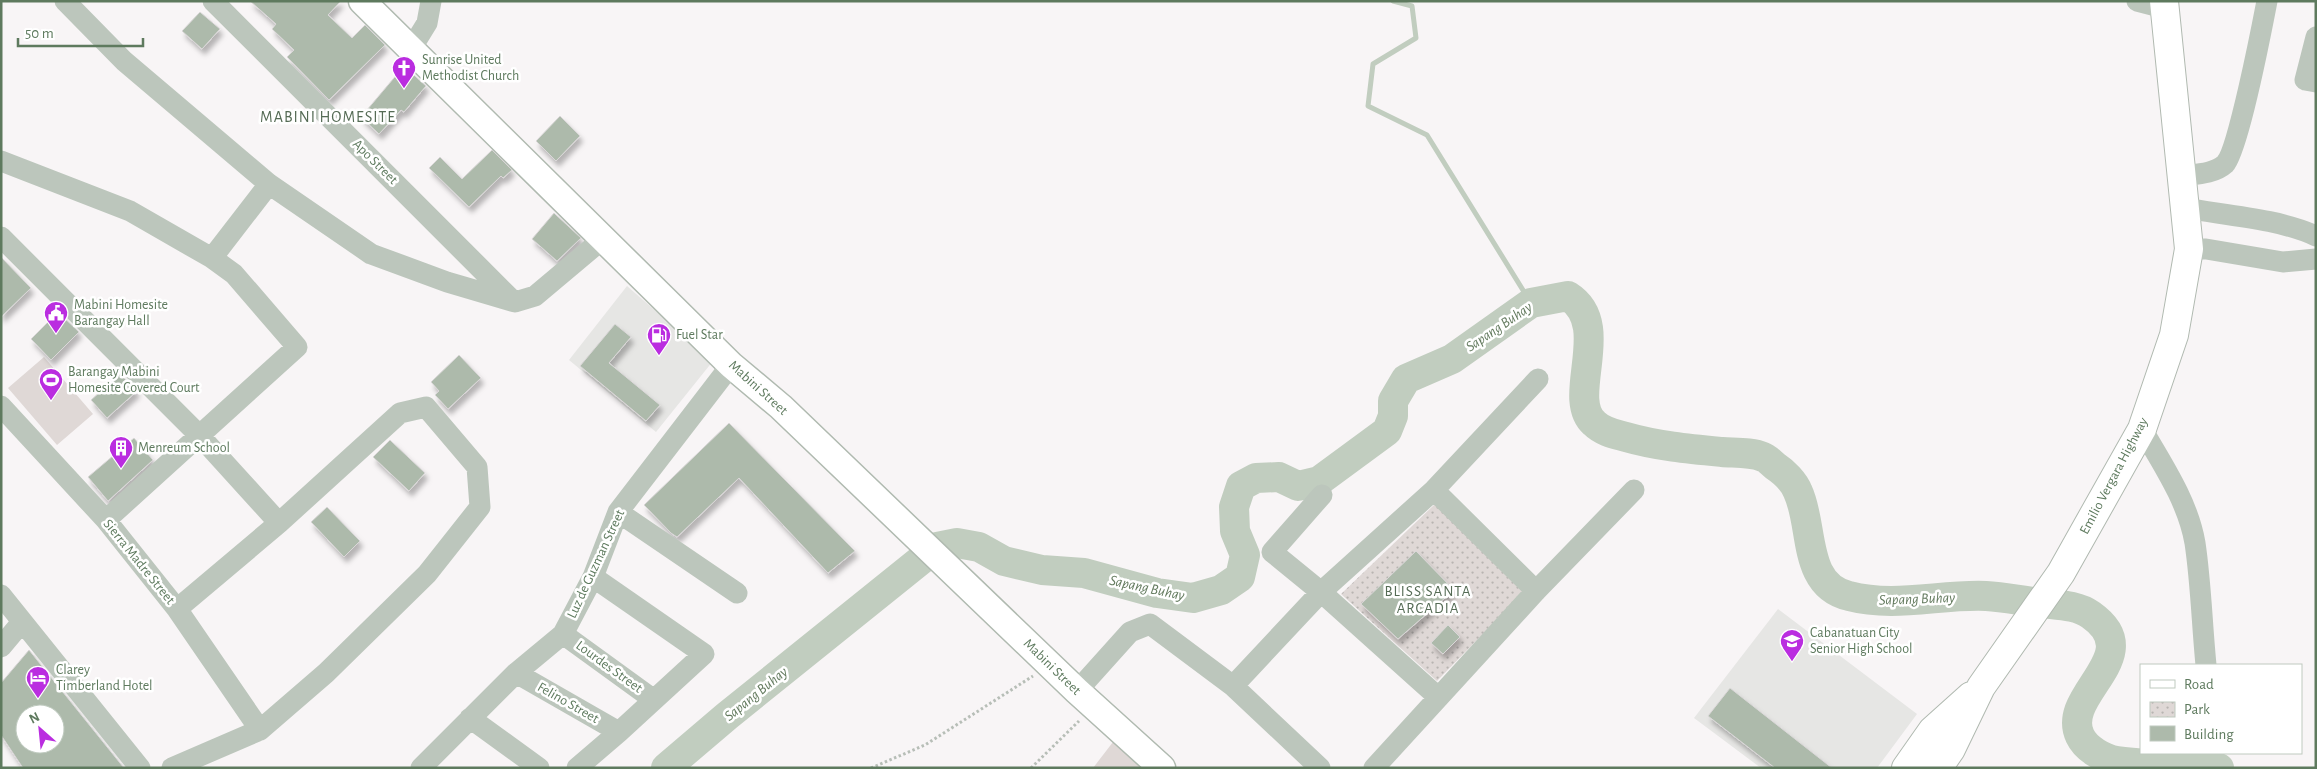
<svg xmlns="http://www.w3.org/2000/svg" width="2317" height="769" font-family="'Alegreya Sans',sans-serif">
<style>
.built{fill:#e6e6e4}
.grass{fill:#dfd8d6}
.park{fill:url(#park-dots)}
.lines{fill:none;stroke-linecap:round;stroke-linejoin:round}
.stream{stroke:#c1cdbf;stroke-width:5}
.river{stroke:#c1cdbf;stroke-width:30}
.building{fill:#adbaab;stroke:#dad7d8;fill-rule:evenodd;filter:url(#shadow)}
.major-casing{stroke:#b0bab0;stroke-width:29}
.highway-casing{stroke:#b0b9b0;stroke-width:30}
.path{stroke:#b7beb7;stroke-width:3;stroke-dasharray:2.5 2.5;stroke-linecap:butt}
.minor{stroke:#bcc6bc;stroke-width:21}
.major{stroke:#fff;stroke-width:26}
.highway{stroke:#fff;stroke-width:28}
.labels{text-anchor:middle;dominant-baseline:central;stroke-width:5;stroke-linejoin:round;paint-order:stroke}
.poi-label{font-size:14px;fill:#5e7a5e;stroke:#fff;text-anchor:start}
.street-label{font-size:14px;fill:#5e7a5e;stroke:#fff}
.water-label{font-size:15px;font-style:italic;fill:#637a5e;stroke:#fff}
.neighbourhood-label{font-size:15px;letter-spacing:1px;fill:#556b55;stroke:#fff}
.quarter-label{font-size:16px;letter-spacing:1px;fill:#556b55;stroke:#fff}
</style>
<defs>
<pattern id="park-dots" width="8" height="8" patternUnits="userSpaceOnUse" patternTransform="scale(1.25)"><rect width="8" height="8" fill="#dfd8d6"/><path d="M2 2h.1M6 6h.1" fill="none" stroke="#b8b4b1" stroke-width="1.8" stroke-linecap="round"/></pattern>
<filter id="shadow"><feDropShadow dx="3" dy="5.5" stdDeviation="2.5" flood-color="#0004"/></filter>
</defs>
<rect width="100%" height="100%" fill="#f8f5f6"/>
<path class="built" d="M 627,286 L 713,361 L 656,432 L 569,360 Z
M 1778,609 L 1917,714 L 1877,768 L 1761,768 L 1694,718 Z"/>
<path class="grass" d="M 44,357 L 93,414 L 57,445 L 8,388 Z
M 1113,742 L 1141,768 L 1093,768 Z"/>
<path class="park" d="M 1435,504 L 1524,592 L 1437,681 L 1341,594 Z"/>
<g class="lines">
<path class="stream" d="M 1393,1 L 1412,6 L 1416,38 L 1373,64 L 1368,106 L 1427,135 L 1531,303"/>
<path class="river" d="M 666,768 L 727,716 L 937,547 L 957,543 L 979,547 L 1004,561 L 1042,570 L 1084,573 L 1157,593 L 1193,598 L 1221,590 L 1240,577 L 1245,555 L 1235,531 L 1234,507 L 1241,486 L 1256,478 L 1279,477 L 1298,486 L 1319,481 L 1387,431 L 1393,416 L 1393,401 L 1406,379 L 1452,359 L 1531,303 L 1568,296 C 1614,325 1565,397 1594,423 C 1603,432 1615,434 1626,437 C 1657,446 1690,449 1722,452 C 1734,453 1752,452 1763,457 C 1767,458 1771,463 1775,466 C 1784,472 1794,482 1798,492 C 1814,526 1802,585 1849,596 C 1895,608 1940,594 1986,596 C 2004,597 2023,601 2042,603 C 2057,605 2077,605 2091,615 C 2149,656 2060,694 2080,736 C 2086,749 2104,759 2117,761 C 2149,766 2185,763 2219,768"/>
</g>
<path class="building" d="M 250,1 L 341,1 L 328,15 L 352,38 L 365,25 L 385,45 L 329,100 L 287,57 L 294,50 L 272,29 L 276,24 Z
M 200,12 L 220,29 L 202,49 L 182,31 Z
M 404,66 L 426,86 L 404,112 L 401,110 L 379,134 L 361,117 Z
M 560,116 L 580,136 L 556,161 L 536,141 Z
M 492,150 L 512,170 L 503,178 L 501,176 L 469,207 L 429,168 L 440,157 L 462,179 Z
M 554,213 L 581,238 L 557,261 L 532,239 Z
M 1,257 L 31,288 L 1,317 Z
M 58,312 L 79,332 L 51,360 L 31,339 Z
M 615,324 L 631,337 L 609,363 L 660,405 L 646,421 L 580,366 Z
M 459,355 L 481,378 L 448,409 L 435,395 L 439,391 L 431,382 Z
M 120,374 L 137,391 L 107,418 L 91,400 Z
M 729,423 L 855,551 L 828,573 L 739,478 L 677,537 L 671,533 L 644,505 Z
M 134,438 L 153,460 L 108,501 L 88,477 Z
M 390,440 L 425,473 L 409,491 L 373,457 Z
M 327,507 L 360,541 L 344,557 L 311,522 Z
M 1416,551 L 1454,590 L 1398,639 L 1361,604 Z
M 1448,625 L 1460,637 L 1443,654 L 1431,643 Z
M 29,650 L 124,768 L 23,768 L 1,735 L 1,683 ZM 25,714 L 55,714 L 55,744 L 25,744 Z
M 1730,688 L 1832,768 L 1775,768 L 1708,716 Z"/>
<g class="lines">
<g class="major-casing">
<path id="major" d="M 362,1 L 731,365 L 781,407 L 1077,691 L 1162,768"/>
</g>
<g class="highway-casing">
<path id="highway" d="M 1906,768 L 1932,731 L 1971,696
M 1938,768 L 1951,749 L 1981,687 L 2061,573 L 2142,429 L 2174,335 L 2189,249 L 2164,1"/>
</g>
<path class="path" d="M 871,768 L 925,745 L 1033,676
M 1031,768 L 1079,721"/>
<path class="minor" d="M 65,1 L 124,61 L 269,184 L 371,254 L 447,282 L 515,302 L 535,296 L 604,238
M 213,1 L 513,301
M 2137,1 L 2164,8
M 2316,37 L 2305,80 L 2316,82
M 411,49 L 427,23 L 431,1
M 1,161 L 130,211 L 212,258 L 234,274 L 297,347 L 106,520
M 2181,176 C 2196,174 2214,174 2225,164 C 2238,151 2262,27 2267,1
M 2185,208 C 2224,215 2280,219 2316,236
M 1,237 L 200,436 L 279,523
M 2189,249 L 2206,249 L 2283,262 L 2316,259
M 212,258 L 269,184
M 1,406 L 106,520 L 177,609 L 260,730
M 2142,429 C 2163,465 2188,502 2195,543 C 2201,583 2202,625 2206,665
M 1434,490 L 1536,591
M 1322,495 L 1272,552 L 1321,592 L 1438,697
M 618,512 L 737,593
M 1,595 L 140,768
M 563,634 L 654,700
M 1,647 L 22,622
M 516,673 L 619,732
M 1233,686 L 1321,592 L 1434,490 L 1538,379
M 1077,691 L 1130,632 L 1150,624 L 1233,686 L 1320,768
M 470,718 L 539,768
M 172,768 L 260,730 L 326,673 L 427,574 L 480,507 L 477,467 L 426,407 L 400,413 L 279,523 L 177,609
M 421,768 L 516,673 L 563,634 L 593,577 L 618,512 L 731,365
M 577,768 L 619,732 L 704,654 L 593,577
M 1374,768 L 1536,591 L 1634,490"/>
<use href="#major" class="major"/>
<use href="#highway" class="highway"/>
</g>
<defs>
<g id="church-pin" transform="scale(1.25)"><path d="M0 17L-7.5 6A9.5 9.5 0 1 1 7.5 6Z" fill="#ba2de0" stroke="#fff"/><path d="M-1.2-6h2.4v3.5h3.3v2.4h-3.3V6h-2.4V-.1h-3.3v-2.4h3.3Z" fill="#fff"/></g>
<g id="civic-pin" transform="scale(1.25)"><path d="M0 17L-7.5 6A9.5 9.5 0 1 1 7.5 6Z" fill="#ba2de0" stroke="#fff"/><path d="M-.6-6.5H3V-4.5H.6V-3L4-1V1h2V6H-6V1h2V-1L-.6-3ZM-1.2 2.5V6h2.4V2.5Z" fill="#fff"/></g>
<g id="fuel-pin" transform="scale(1.25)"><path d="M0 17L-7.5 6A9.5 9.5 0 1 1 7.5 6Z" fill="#ba2de0" stroke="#fff"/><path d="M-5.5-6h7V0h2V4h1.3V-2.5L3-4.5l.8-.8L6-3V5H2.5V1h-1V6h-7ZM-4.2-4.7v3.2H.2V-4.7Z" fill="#fff"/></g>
<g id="stadium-pin" transform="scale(1.25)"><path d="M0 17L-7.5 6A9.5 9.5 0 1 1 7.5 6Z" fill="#ba2de0" stroke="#fff"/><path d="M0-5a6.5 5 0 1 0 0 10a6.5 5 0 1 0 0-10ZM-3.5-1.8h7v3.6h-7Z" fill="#fff"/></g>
<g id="building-pin" transform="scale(1.25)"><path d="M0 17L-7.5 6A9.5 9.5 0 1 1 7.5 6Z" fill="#ba2de0" stroke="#fff"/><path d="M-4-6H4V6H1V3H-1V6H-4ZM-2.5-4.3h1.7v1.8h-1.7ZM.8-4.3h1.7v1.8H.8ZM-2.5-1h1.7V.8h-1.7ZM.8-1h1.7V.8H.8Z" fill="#fff"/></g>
<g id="school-pin" transform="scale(1.25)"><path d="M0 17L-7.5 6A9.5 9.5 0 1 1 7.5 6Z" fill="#ba2de0" stroke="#fff"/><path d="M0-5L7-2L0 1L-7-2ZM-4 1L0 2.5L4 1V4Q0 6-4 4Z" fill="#fff"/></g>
<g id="hotel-pin" transform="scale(1.25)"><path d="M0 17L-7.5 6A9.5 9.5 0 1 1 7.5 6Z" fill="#ba2de0" stroke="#fff"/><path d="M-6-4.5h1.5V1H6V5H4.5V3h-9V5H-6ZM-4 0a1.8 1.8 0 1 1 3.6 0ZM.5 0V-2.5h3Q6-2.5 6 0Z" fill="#fff"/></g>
</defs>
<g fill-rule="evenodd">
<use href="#church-pin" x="404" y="68"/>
<use href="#civic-pin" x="56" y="313"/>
<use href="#fuel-pin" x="659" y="335"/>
<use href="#stadium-pin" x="51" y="380"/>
<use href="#building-pin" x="121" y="448"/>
<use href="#school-pin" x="1792" y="641"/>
<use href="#hotel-pin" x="38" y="678"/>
</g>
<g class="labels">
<g class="poi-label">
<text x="422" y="60">Sunrise United<tspan x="422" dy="16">Methodist Church</tspan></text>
<text x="74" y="305">Mabini Homesite<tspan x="74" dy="16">Barangay Hall</tspan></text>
<text x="676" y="335">Fuel Star</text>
<text x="68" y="372">Barangay Mabini<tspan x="68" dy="16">Homesite Covered Court</tspan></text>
<text x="138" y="448">Menreum School</text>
<text x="1810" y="633">Cabanatuan City<tspan x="1810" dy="16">Senior High School</tspan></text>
<text x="56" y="670">Clarey<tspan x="56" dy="16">Timberland Hotel</tspan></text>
</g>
<g class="street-label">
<text transform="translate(375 162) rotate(45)">Apo Street</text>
<text transform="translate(758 388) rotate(42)">Mabini Street</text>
<text transform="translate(2114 476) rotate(-62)">Emilio Vergara Highway</text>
<text transform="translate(139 562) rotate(51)">Sierra Madre Street</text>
<text transform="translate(596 564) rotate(-65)">Luz de Guzman Street</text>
<text transform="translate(609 667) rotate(36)">Lourdes Street</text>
<text transform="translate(1052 667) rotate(44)">Mabini Street</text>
<text transform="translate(568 703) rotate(30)">Felino Street</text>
</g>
<g class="water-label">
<text transform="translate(1499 327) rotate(-34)">Sapang Buhay</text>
<text transform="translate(1147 588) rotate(12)">Sapang Buhay</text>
<text transform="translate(1917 599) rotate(-2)">Sapang Buhay</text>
<text transform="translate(756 694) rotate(-39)">Sapang Buhay</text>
</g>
<g class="neighbourhood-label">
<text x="1428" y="591">BLISS SANTA<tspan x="1428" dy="17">ARCADIA</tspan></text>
</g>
<g class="quarter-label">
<text x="328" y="117">MABINI HOMESITE</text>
</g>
</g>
<rect width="2317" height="769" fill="none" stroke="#5e7a5e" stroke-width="5"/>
<rect x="2140" y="664" width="162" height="90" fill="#ffffff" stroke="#bfcabf"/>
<rect x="2150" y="680" width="25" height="8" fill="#ffffff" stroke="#bfcabf"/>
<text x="2184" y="689" font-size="15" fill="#5e7a5e">Road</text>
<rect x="2150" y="702" width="25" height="15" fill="url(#park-dots)" stroke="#bfcabf"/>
<text x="2184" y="714" font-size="15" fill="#5e7a5e">Park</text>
<rect x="2150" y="726" width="25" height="15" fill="#adbaab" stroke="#bfcabf"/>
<text x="2184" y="739" font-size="15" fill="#5e7a5e">Building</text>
<g transform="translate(40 729) rotate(333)"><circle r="24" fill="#ffffff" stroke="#bfcabf"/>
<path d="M0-4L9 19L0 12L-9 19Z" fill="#ba2de0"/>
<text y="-8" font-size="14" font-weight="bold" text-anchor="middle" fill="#5e7a5e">N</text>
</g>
<path d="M18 38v8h125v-8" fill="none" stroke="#5e7a5e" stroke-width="2.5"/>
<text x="25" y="38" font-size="15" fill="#5e7a5e" stroke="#ffffff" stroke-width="4" paint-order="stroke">50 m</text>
</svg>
